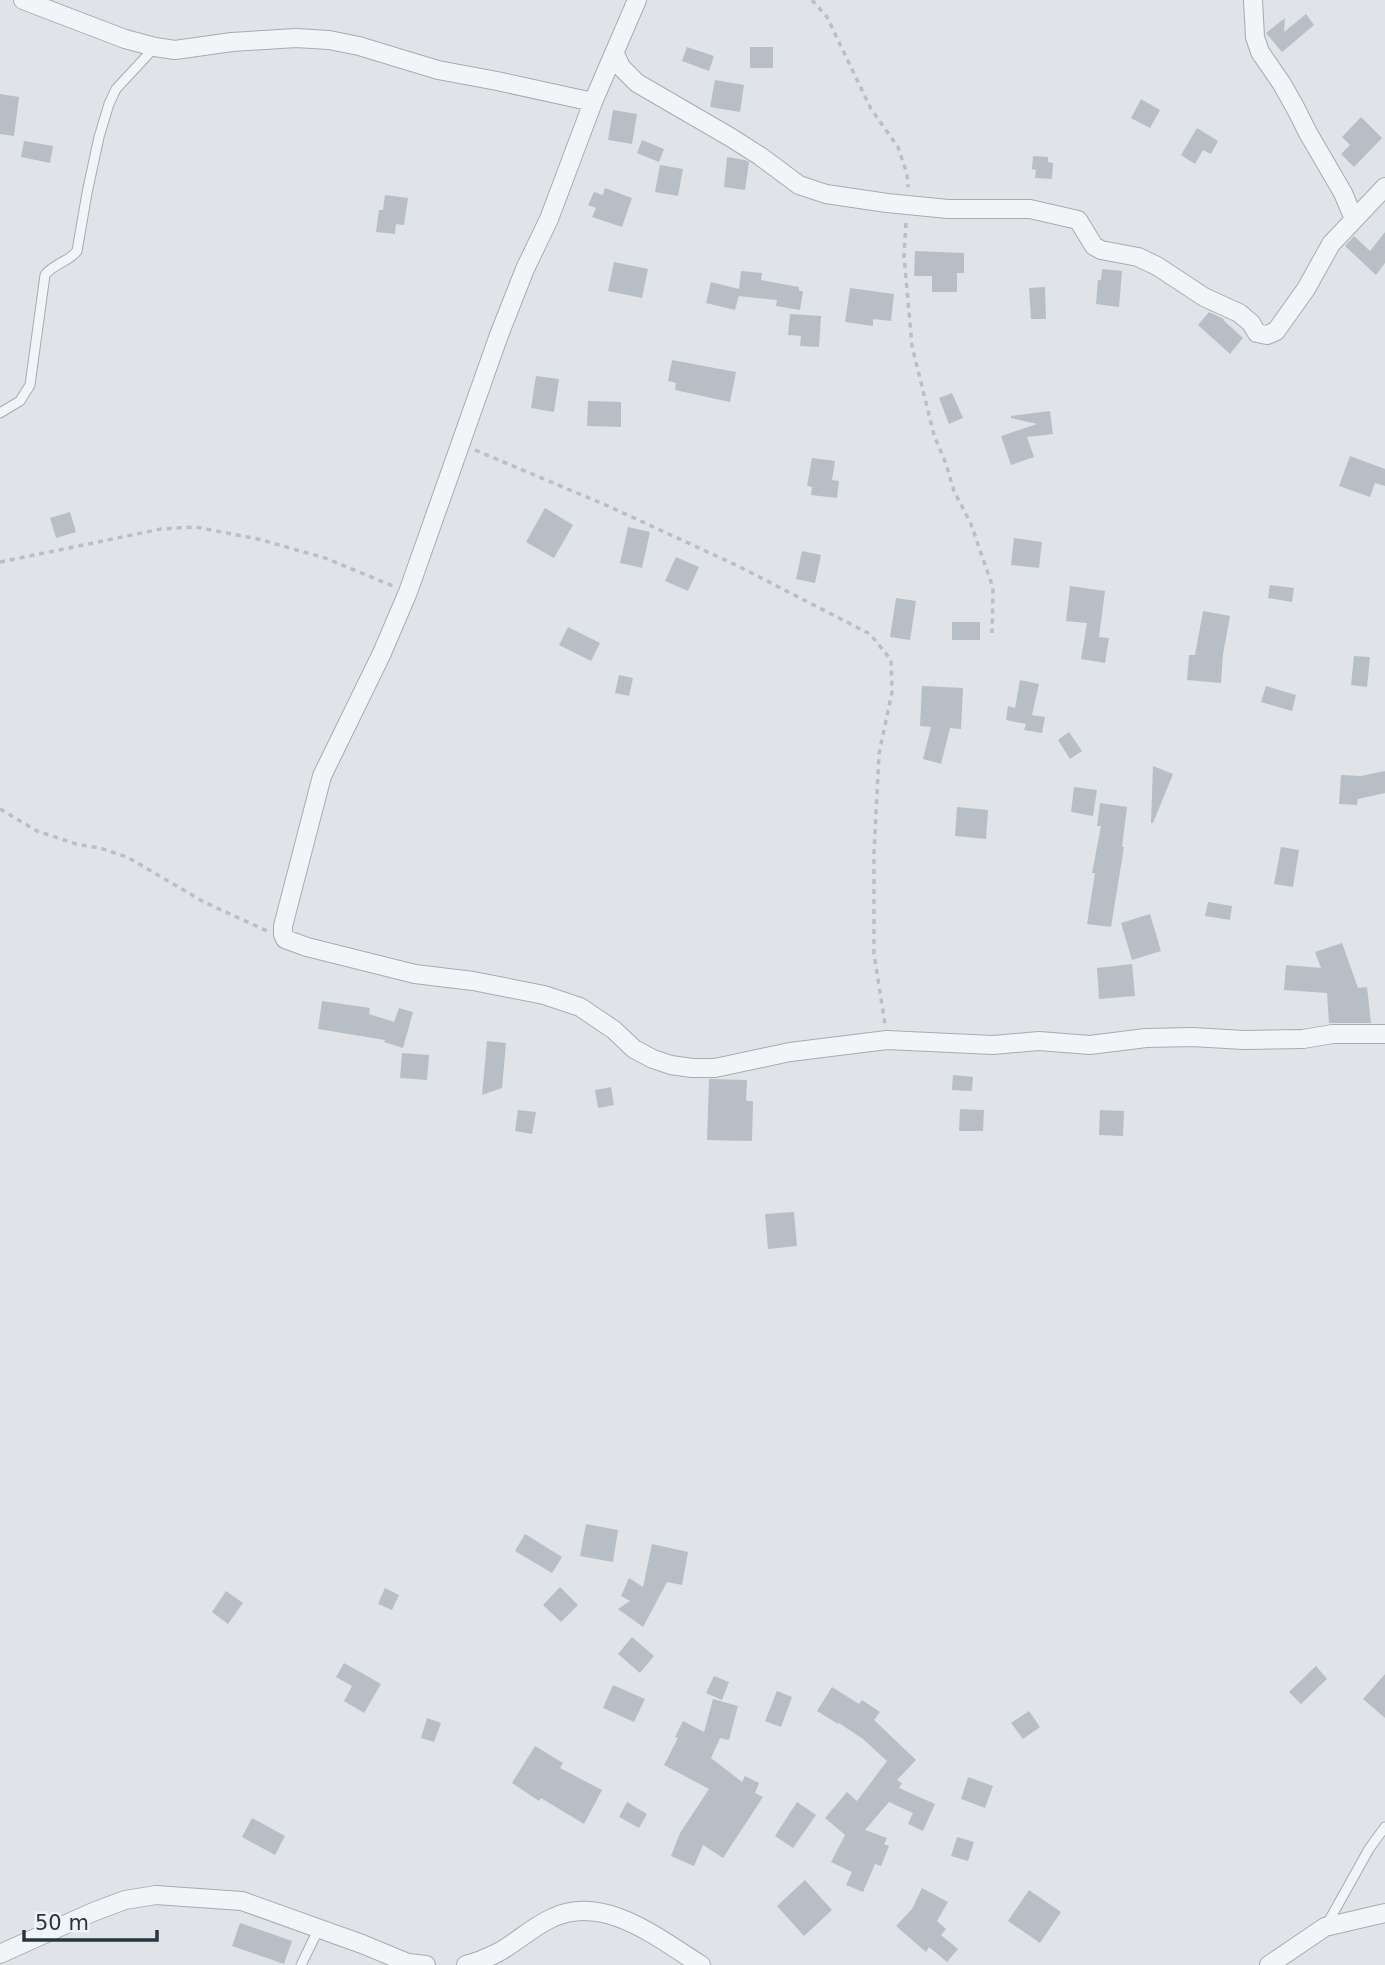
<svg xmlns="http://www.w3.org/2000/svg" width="1385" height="1965" font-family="'DejaVu Sans',sans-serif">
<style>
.building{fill:#b7bec5}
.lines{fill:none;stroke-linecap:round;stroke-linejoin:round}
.lane-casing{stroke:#a5acb2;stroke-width:11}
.street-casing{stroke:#a5acb2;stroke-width:20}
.path{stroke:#babfc3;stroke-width:3.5;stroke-dasharray:5 5;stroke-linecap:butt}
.lane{stroke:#f2f5f7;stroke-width:9}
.street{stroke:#f2f5f7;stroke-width:18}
</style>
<rect width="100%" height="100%" fill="#e0e4e8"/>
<path class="building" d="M 1306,14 L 1314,25 L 1282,52 L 1266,33 L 1285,18 L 1284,32 Z
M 687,47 L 714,56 L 709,71 L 682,61 Z
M 750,47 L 773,47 L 773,68 L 750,68 Z
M 715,80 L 744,85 L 740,112 L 710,107 Z
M 0,94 L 19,97 L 14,136 L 0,134 Z
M 1141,99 L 1160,110 L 1150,128 L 1131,118 Z
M 613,110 L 637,114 L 632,144 L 608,140 Z
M 1361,117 L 1382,138 L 1354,167 L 1341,154 L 1350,145 L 1342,137 Z
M 1197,128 L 1218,141 L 1211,154 L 1203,150 L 1195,164 L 1181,155 Z
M 642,140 L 664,149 L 659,162 L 637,153 Z
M 24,141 L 53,146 L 50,163 L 21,157 Z
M 1033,156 L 1048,157 L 1048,162 L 1053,163 L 1052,179 L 1035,178 L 1036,170 L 1032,169 Z
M 727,157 L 745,160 L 749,162 L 745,190 L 724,187 Z
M 660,165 L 683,169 L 678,196 L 655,192 Z
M 605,188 L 632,198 L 622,227 L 592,217 L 596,208 L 588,205 L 594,192 L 603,195 Z
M 385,195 L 408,198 L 404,225 L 396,224 L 395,234 L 376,232 L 379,210 L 383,210 Z
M 1385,232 L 1385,263 L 1376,275 L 1345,246 L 1354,236 L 1370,251 Z
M 915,251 L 964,253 L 964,273 L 957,273 L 957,292 L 932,292 L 932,276 L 914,276 Z
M 614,262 L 648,269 L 642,298 L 608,291 Z
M 1102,269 L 1122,271 L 1119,307 L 1096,304 L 1098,280 L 1101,280 Z
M 741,271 L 762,273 L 761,280 L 799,287 L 799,291 L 803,291 L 800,310 L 776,306 L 777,300 L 738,296 L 739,295 L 735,310 L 706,303 L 711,282 L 739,289 Z
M 1045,287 L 1046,319 L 1031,319 L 1029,288 Z
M 850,288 L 894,294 L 891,321 L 873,319 L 873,326 L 845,322 Z
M 1209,312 L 1224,319 L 1223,320 L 1243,338 L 1230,354 L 1198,325 Z
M 790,314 L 821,316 L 819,347 L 800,346 L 801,336 L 788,335 Z
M 672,360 L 736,372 L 730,402 L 675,390 L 676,383 L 668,381 Z
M 536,376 L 559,379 L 554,412 L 531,408 Z
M 952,393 L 963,418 L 949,424 L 939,398 Z
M 588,401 L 621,402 L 621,427 L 587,426 Z
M 1050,411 L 1053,434 L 1027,437 L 1034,457 L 1011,465 L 1001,436 L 1037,424 L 1011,418 L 1011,416 Z
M 1350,456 L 1385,469 L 1385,486 L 1375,483 L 1370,497 L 1339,486 Z
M 812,458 L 835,461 L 832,480 L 839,481 L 837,498 L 811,495 L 812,487 L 807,486 Z
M 545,508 L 573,525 L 554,558 L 526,542 Z
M 70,512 L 76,532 L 56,538 L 50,518 Z
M 628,527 L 650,532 L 642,568 L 620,563 Z
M 1014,538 L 1042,542 L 1039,568 L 1011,565 Z
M 802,551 L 821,555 L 815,583 L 796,579 Z
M 676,557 L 699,567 L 688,591 L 665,581 Z
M 1270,585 L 1294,588 L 1292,602 L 1268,598 Z
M 1070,586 L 1105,591 L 1099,637 L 1109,638 L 1105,663 L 1081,659 L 1087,623 L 1066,621 Z
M 896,598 L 916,601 L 910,640 L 890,637 Z
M 1203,611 L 1230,616 L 1223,654 L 1221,683 L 1187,680 L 1189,655 L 1195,655 Z
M 952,622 L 980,622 L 980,640 L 952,640 Z
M 568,627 L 600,643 L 591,661 L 559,645 Z
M 1354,656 L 1370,657 L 1367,687 L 1351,685 Z
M 619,675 L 633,678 L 629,696 L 615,693 Z
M 1020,680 L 1039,684 L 1032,715 L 1045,717 L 1042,733 L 1024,730 L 1026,724 L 1006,720 L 1008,706 L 1015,708 Z
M 922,686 L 963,688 L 961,729 L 950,728 L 941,764 L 923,759 L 931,727 L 920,726 Z
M 1266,686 L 1296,695 L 1292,711 L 1261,702 Z
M 1069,732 L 1082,751 L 1070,759 L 1058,740 Z
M 1153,766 L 1173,774 L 1153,823 L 1151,823 Z
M 1385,771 L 1385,793 L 1358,799 L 1357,805 L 1339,804 L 1341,775 L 1361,776 Z
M 1074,787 L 1097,790 L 1093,816 L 1071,812 Z
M 1100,803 L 1127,807 L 1122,847 L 1124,847 L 1111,927 L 1087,924 L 1095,873 L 1092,873 L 1101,826 L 1097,826 Z
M 957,807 L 988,810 L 986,839 L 955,836 Z
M 1281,847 L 1299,850 L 1293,887 L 1274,884 Z
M 1208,902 L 1232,906 L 1230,920 L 1205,916 Z
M 1150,914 L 1161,951 L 1132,960 L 1121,923 Z
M 1342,943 L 1358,988 L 1367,987 L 1371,1023 L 1329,1023 L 1327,993 L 1284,990 L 1286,965 L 1321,968 L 1315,952 Z
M 1132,964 L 1135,996 L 1099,999 L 1097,968 Z
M 322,1001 L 370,1008 L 369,1014 L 394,1022 L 399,1008 L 413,1012 L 403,1048 L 384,1042 L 385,1040 L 318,1029 Z
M 487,1041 L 506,1043 L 502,1088 L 482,1095 Z
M 402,1053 L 429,1055 L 427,1080 L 400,1078 Z
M 953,1075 L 973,1077 L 972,1091 L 952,1090 Z
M 709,1079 L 747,1080 L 746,1101 L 753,1101 L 752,1141 L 707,1140 Z
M 611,1087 L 614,1105 L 598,1108 L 595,1090 Z
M 960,1109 L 984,1110 L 983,1131 L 959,1131 Z
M 518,1110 L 536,1112 L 532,1134 L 515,1131 Z
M 1100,1110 L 1124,1111 L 1123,1136 L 1099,1135 Z
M 794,1212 L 797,1246 L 768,1249 L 765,1214 Z
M 586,1524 L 618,1530 L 613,1562 L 580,1556 Z
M 525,1534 L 562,1557 L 552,1573 L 515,1551 Z
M 652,1544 L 688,1552 L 682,1585 L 667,1582 L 643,1627 L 618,1609 L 630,1601 L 621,1596 L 629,1578 L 643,1587 Z
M 560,1587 L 578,1605 L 561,1622 L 543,1605 Z
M 385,1588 L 399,1595 L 392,1610 L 378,1604 Z
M 226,1591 L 243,1603 L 228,1624 L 212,1612 Z
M 632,1637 L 654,1656 L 640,1673 L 618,1654 Z
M 344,1663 L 381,1684 L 364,1713 L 344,1701 L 352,1686 L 336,1677 Z
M 1316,1666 L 1327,1679 L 1301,1704 L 1289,1692 Z
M 1385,1674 L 1385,1718 L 1363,1699 Z
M 714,1676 L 729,1682 L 722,1700 L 706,1693 Z
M 613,1685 L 645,1699 L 634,1722 L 603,1708 Z
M 832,1687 L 859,1704 L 862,1700 L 880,1712 L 874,1720 L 916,1760 L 897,1780 L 902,1783 L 899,1788 L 935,1804 L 923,1831 L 908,1824 L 913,1813 L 889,1802 L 865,1830 L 887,1838 L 884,1844 L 889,1846 L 881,1866 L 875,1864 L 863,1892 L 846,1885 L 852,1872 L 831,1862 L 845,1835 L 825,1818 L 847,1792 L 857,1801 L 887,1761 L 863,1739 L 839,1723 L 838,1724 L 817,1711 Z
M 777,1691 L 792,1697 L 781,1727 L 765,1721 Z
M 713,1699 L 738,1706 L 729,1740 L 720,1738 L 711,1758 L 742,1782 L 745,1776 L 759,1783 L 755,1793 L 763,1797 L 723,1858 L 703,1845 L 694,1866 L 671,1856 L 680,1833 L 709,1789 L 664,1765 L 678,1738 L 675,1737 L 683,1721 L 704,1732 Z
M 1029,1711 L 1040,1727 L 1023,1739 L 1011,1723 Z
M 427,1718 L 441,1723 L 434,1742 L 421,1738 Z
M 535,1746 L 563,1763 L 560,1768 L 602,1790 L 584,1824 L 541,1798 L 539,1801 L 512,1783 Z
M 968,1777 L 993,1786 L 985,1808 L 961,1799 Z
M 627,1802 L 647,1814 L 639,1828 L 619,1817 Z
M 797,1802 L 816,1815 L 793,1848 L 775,1836 Z
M 252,1818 L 285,1836 L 275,1855 L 242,1837 Z
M 957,1837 L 974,1842 L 968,1861 L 951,1856 Z
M 805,1880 L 832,1910 L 804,1936 L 777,1906 Z
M 922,1888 L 948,1902 L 937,1921 L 946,1929 L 941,1935 L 958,1949 L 947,1962 L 929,1947 L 926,1952 L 896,1926 L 912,1909 Z
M 1029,1890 L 1061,1912 L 1040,1943 L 1008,1921 Z
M 240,1923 L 292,1941 L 284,1964 L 232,1946 Z"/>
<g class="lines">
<g class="lane-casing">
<path id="lane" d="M 0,413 L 20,401 L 30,385 L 45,275 C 54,263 69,262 77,251 L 87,193 L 99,137 L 109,104 L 116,89 L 155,47
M 1326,1926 L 1369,1849 L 1385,1827
M 301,1965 L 319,1928"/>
</g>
<g class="street-casing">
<path id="street" d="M 23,0 L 125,39 L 155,47 L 175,50 L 232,42 L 296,38 L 329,40 L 359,46 L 438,70 L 497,81 L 593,102
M 637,0 L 593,102 L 549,219 L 525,269 L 499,335 L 408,592 L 382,653 L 322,776 L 283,926 L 283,934 L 285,939 L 307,947 L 415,974 L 473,981 L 544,995 L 580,1007 L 614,1030 L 634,1049 L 653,1059 L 671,1065 L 692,1068 L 715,1068 L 790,1052 L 887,1040 L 993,1045 L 1039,1041 L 1090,1045 L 1146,1038 L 1192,1037 L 1244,1040 L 1303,1039 L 1333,1034 L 1385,1034
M 1253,0 L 1255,37 L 1260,52 L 1282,84 L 1296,109 L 1308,133 L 1343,193 L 1354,219
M 615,54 L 621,67 L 637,83 L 730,137 L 760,156 L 799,185 L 826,194 L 887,203 L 948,209 L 1030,209 L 1078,220 L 1094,246 L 1101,250 L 1138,257 L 1157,266 L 1204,297 L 1239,313 L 1251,323 L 1257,333 L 1267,335 L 1276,331 L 1306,289 L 1331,244 L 1385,187
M 0,1954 L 93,1912 L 125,1900 L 156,1895 L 242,1901 L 362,1944 L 408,1963 L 426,1965
M 466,1965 C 477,1962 487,1958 497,1953 C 516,1943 532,1927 552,1918 C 604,1893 659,1939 701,1965
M 1269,1965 L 1325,1927 L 1385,1913"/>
</g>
<path class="path" d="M 812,0 L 827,17 L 871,109 L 898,147 L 907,174 L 908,187
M 906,223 L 904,256 L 912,346 L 934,435 L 946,464 L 954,491 L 971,524 L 993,588 L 992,633
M 475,450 L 608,506 L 736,565 L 870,634 L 891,660 L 892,692 L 879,754 L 874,853 L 874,954 L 885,1024
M 0,562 L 161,529 L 196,527 L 258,539 L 325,558 L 393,586
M 0,809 L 37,831 L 76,844 L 100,848 L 127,857 L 204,902 L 267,931"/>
<use href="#lane" class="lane"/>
<use href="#street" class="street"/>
</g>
<path d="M24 1930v10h133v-10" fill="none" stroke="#29343f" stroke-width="3.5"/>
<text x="35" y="1930" font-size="21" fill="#29343f" stroke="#eff3f6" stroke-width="5" paint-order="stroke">50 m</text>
</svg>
